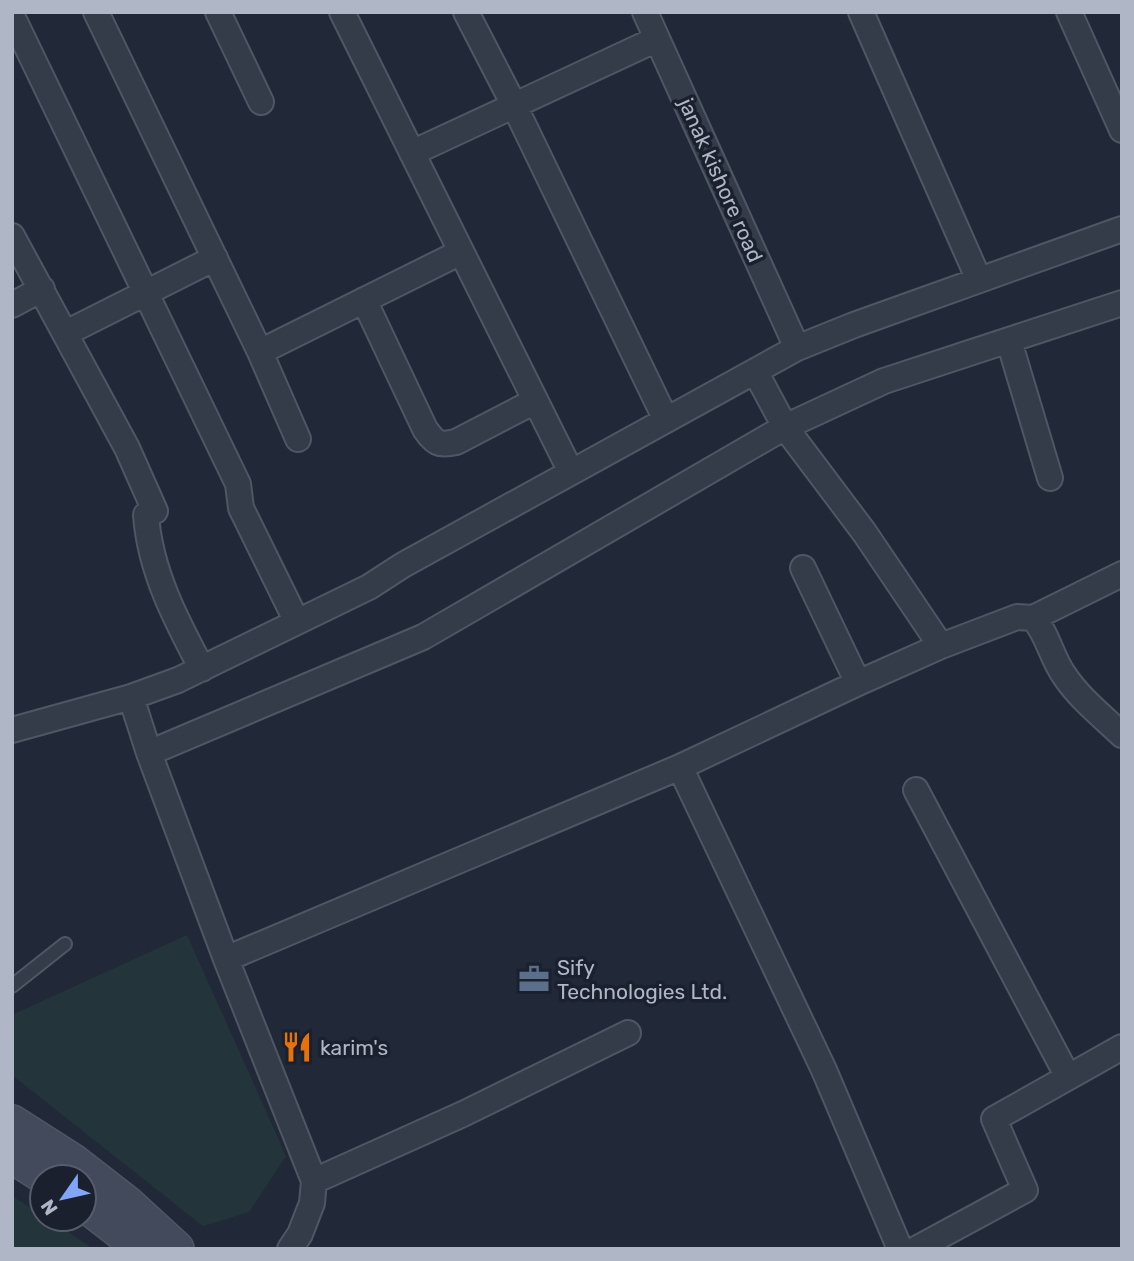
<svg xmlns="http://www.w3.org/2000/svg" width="1134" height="1261" font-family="Rubik,sans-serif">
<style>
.green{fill:#23353a}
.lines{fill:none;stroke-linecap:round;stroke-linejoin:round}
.service-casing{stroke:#4f5664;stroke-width:16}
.minor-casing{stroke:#4f5664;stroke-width:28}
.secondary-casing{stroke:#4f5664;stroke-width:38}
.service{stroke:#343b49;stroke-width:12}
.minor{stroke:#343b49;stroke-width:24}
.secondary{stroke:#424a5c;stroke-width:35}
.labels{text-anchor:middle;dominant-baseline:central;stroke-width:7;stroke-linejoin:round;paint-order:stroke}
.street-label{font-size:21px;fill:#afb6c6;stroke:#1a202e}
.poi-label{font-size:21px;fill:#afb6c6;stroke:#1a202e;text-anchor:start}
</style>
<rect width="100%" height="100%" fill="#212939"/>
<path class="green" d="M 187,935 L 286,1156 L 249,1212 L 203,1226 L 12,1075 L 12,1015 Z
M 12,1196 L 42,1215 L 42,1219 L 48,1219 L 88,1245 L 91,1249 L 12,1249 Z"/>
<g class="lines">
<g class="service-casing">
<path id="service" d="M 12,986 L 65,944"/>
</g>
<g class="minor-casing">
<path id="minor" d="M 96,12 L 260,352 L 298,439
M 218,12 L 261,102
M 342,12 L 571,472
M 466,12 L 514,105 L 666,420
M 645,12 L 797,348
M 861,12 L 979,280
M 1069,12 L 1122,130
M 12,16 L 238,484 L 241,508 L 297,622
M 412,153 L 657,39
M 12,236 L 127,448 L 155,511 L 146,515 C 150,571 176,620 202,669
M 364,300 L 425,429 C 435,443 438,446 456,442 L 535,401
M 12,305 L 42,289
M 66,333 L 215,258
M 1009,341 L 1050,478
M 260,352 L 461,252
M 755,371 L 785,427 L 864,532 L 941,646
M 803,568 L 858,683
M 1033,618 L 1122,574
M 131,697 L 149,753 L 226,959 L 680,767
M 12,730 L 131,697 L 178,680 L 369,587 L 403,565 L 797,348 L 854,325 L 1122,229
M 149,753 L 423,637 L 785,427 L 884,381 L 1122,303
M 916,790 L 1068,1077
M 226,959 L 314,1181 L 312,1203 L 300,1234 L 290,1249
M 314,1181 L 463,1114 L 628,1033
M 900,1249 L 824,1070 L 680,767 L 858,683 L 941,646 L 1017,617 L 1033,618 C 1048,634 1051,657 1064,675 C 1079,698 1102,716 1122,735
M 916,1249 L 1025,1190 L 994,1119 L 1122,1047"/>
</g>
<g class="secondary-casing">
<path id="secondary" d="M 12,1123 L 73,1162 L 127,1204 L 176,1249
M 12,1155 L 46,1177
M 84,1203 L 119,1230 L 141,1249"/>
</g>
<use href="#service" class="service"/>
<use href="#minor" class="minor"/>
<use href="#secondary" class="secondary"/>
</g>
<defs>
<g id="office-bare" transform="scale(2.415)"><path d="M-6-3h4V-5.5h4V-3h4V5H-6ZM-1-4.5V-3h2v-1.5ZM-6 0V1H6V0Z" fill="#5c6f8a" stroke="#1a202e" stroke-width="2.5" paint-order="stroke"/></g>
<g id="restaurant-bare" transform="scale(2.415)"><path d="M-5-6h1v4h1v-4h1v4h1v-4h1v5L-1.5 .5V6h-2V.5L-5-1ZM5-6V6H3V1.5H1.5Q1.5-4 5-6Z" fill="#e8710a" stroke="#1a202e" stroke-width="2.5" paint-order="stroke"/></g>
</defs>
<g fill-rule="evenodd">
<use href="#office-bare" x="534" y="979"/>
<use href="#restaurant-bare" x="297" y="1047"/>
</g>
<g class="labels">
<g class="street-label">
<text transform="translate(721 180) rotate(66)">janak kishore road</text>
</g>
<g class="poi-label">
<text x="557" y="967">Sify<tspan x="557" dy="24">Technologies Ltd.</tspan></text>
<text x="320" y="1047">karim's</text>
</g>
</g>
<rect width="1134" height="1261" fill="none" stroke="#afb6c6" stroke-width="28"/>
<g transform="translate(63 1198) rotate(236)"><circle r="33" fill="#1a202e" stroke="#565c6b" stroke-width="2"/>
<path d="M0-5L12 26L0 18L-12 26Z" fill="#81a5f9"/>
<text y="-10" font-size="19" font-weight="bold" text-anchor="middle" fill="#afb6c6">N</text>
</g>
</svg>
